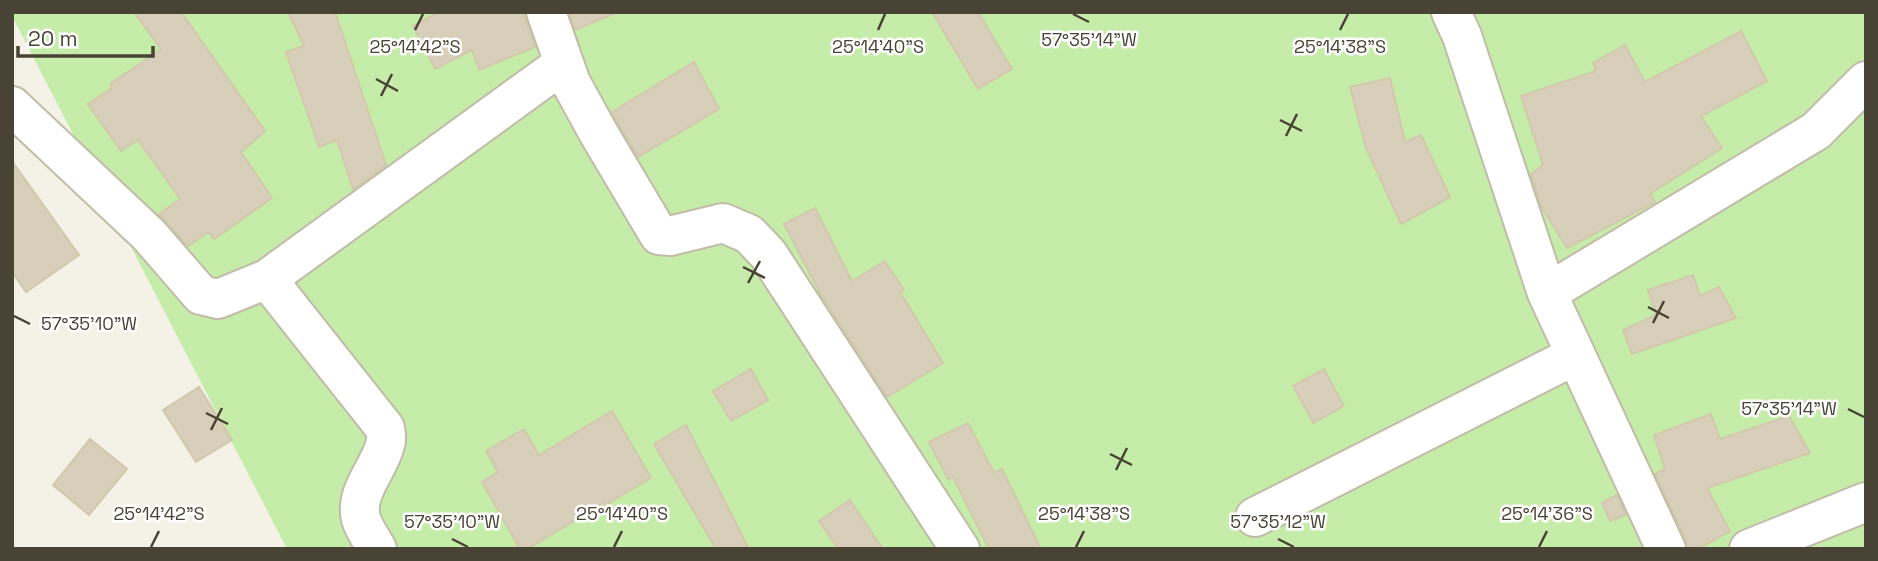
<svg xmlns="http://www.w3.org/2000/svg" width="1878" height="561" font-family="'Space Grotesk',sans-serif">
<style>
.green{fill:#c6ecaa}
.building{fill:#d7cfba;stroke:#d2c9ac;stroke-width:2}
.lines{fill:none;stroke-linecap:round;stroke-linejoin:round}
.minor-casing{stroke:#c1bba7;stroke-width:42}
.minor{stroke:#fff;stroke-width:38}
.ticks{fill:none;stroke:#484334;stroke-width:2.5}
.ticks-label{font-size:18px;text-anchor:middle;fill:#484334;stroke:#fff;stroke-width:5;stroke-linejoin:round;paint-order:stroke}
</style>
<rect width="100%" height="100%" fill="#f4f2e6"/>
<path class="green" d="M 12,12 L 1866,12 L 1866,549 L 287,549 L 12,16 Z"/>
<path class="building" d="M 134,12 L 181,12 L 265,131 L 241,152 L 272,198 L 214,239 L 209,232 L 188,246 L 159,214 L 180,199 L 138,140 L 121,151 L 88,104 L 112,88 L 110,84 L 161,49 Z
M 288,12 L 335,12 L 386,165 L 353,189 L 337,140 L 319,147 L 286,52 L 304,46 Z
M 439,12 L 525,12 L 525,19 L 535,47 L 479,70 L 472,50 L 435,69 L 413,26 Z
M 569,12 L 616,12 L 616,13 L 575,30 Z
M 932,12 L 978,12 L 1012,69 L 978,89 Z
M 1741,31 L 1767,81 L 1701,116 L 1722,148 L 1650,194 L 1655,202 L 1567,248 L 1542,208 L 1531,174 L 1543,165 L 1521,96 L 1596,71 L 1593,63 L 1625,45 L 1645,82 Z
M 694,62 L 719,109 L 638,157 L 612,112 Z
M 1390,78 L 1405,142 L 1421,135 L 1450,197 L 1401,224 L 1366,148 L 1350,87 Z
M 12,161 L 79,255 L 26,292 L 12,272 Z
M 815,208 L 852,281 L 885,261 L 904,290 L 900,292 L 943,363 L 887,397 L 820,293 L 784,224 Z
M 1693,275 L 1700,296 L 1719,287 L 1736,318 L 1632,354 L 1623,330 L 1656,315 L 1648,290 Z
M 751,369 L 768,400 L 731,421 L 713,391 Z
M 1324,369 L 1344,406 L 1313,423 L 1293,386 Z
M 199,387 L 232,440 L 196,462 L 163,410 Z
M 612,411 L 651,478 L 605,505 L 604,503 L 527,549 L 520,549 L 482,482 L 498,472 L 486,451 L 524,429 L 539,455 Z
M 1711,414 L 1720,439 L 1789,416 L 1810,453 L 1707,488 L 1730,531 L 1698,549 L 1687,549 L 1686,540 L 1655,474 L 1665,469 L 1654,435 Z
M 968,423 L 994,473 L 1002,469 L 1041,549 L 989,549 L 953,477 L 948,479 L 929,442 Z
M 686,425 L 749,549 L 716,549 L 654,444 Z
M 90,439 L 127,469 L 89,515 L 53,485 Z
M 1617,495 L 1626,515 L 1610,521 L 1602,503 Z
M 850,500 L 883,549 L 838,549 L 819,521 Z"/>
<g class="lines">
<g class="minor-casing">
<path id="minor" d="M 546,12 L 571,83 L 599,134 L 659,235 L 670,236 L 723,223 L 749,234 L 768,254 L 960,549
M 1451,12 L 1462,36 L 1547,293 L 1666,549
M 12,106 L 149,235 L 201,295 L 218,299 L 267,279 L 563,64
M 267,279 L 385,428 C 386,434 387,440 385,445 C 379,469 354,492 361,519 C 364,529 372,540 377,549
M 1547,293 L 1816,131 L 1866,81
M 1255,517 L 1576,355
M 1749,549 L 1866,502"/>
</g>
<use href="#minor" class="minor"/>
</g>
<path class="ticks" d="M 1073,14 L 1089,22M 415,30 L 423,14M 878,30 L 885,14M 1340,30 L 1348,14M 376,79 L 398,91M 381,96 L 392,74M 1280,120 L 1302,131M 1286,136 L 1297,114M 743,267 L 765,278M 748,283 L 760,261M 1648,307 L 1669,318M 14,316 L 30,324M 1653,323 L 1664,301M 1848,409 L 1864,417M 206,413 L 228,424M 211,430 L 222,408M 1110,454 L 1132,465M 1116,470 L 1127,448M 452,539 L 468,547M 1278,539 L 1294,547M 151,547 L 159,531M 614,547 L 622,531M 1076,547 L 1084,531M 1539,547 L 1547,531"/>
<g class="ticks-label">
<text x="1089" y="46">57°35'14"W</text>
<text x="415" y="53">25°14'42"S</text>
<text x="878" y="53">25°14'40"S</text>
<text x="1340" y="53">25°14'38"S</text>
<text x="89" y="330">57°35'10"W</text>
<text x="1789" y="415">57°35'14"W</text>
<text x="159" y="520">25°14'42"S</text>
<text x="622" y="520">25°14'40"S</text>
<text x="1084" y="520">25°14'38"S</text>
<text x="1547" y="520">25°14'36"S</text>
<text x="452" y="528">57°35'10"W</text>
<text x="1278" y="528">57°35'12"W</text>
</g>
<rect width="1878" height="561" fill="none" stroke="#484334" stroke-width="28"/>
<path d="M18 46v10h135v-10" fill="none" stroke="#484334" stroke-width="3.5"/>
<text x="28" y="46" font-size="21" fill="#484334" stroke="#ffffff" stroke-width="5" paint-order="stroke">20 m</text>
</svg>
